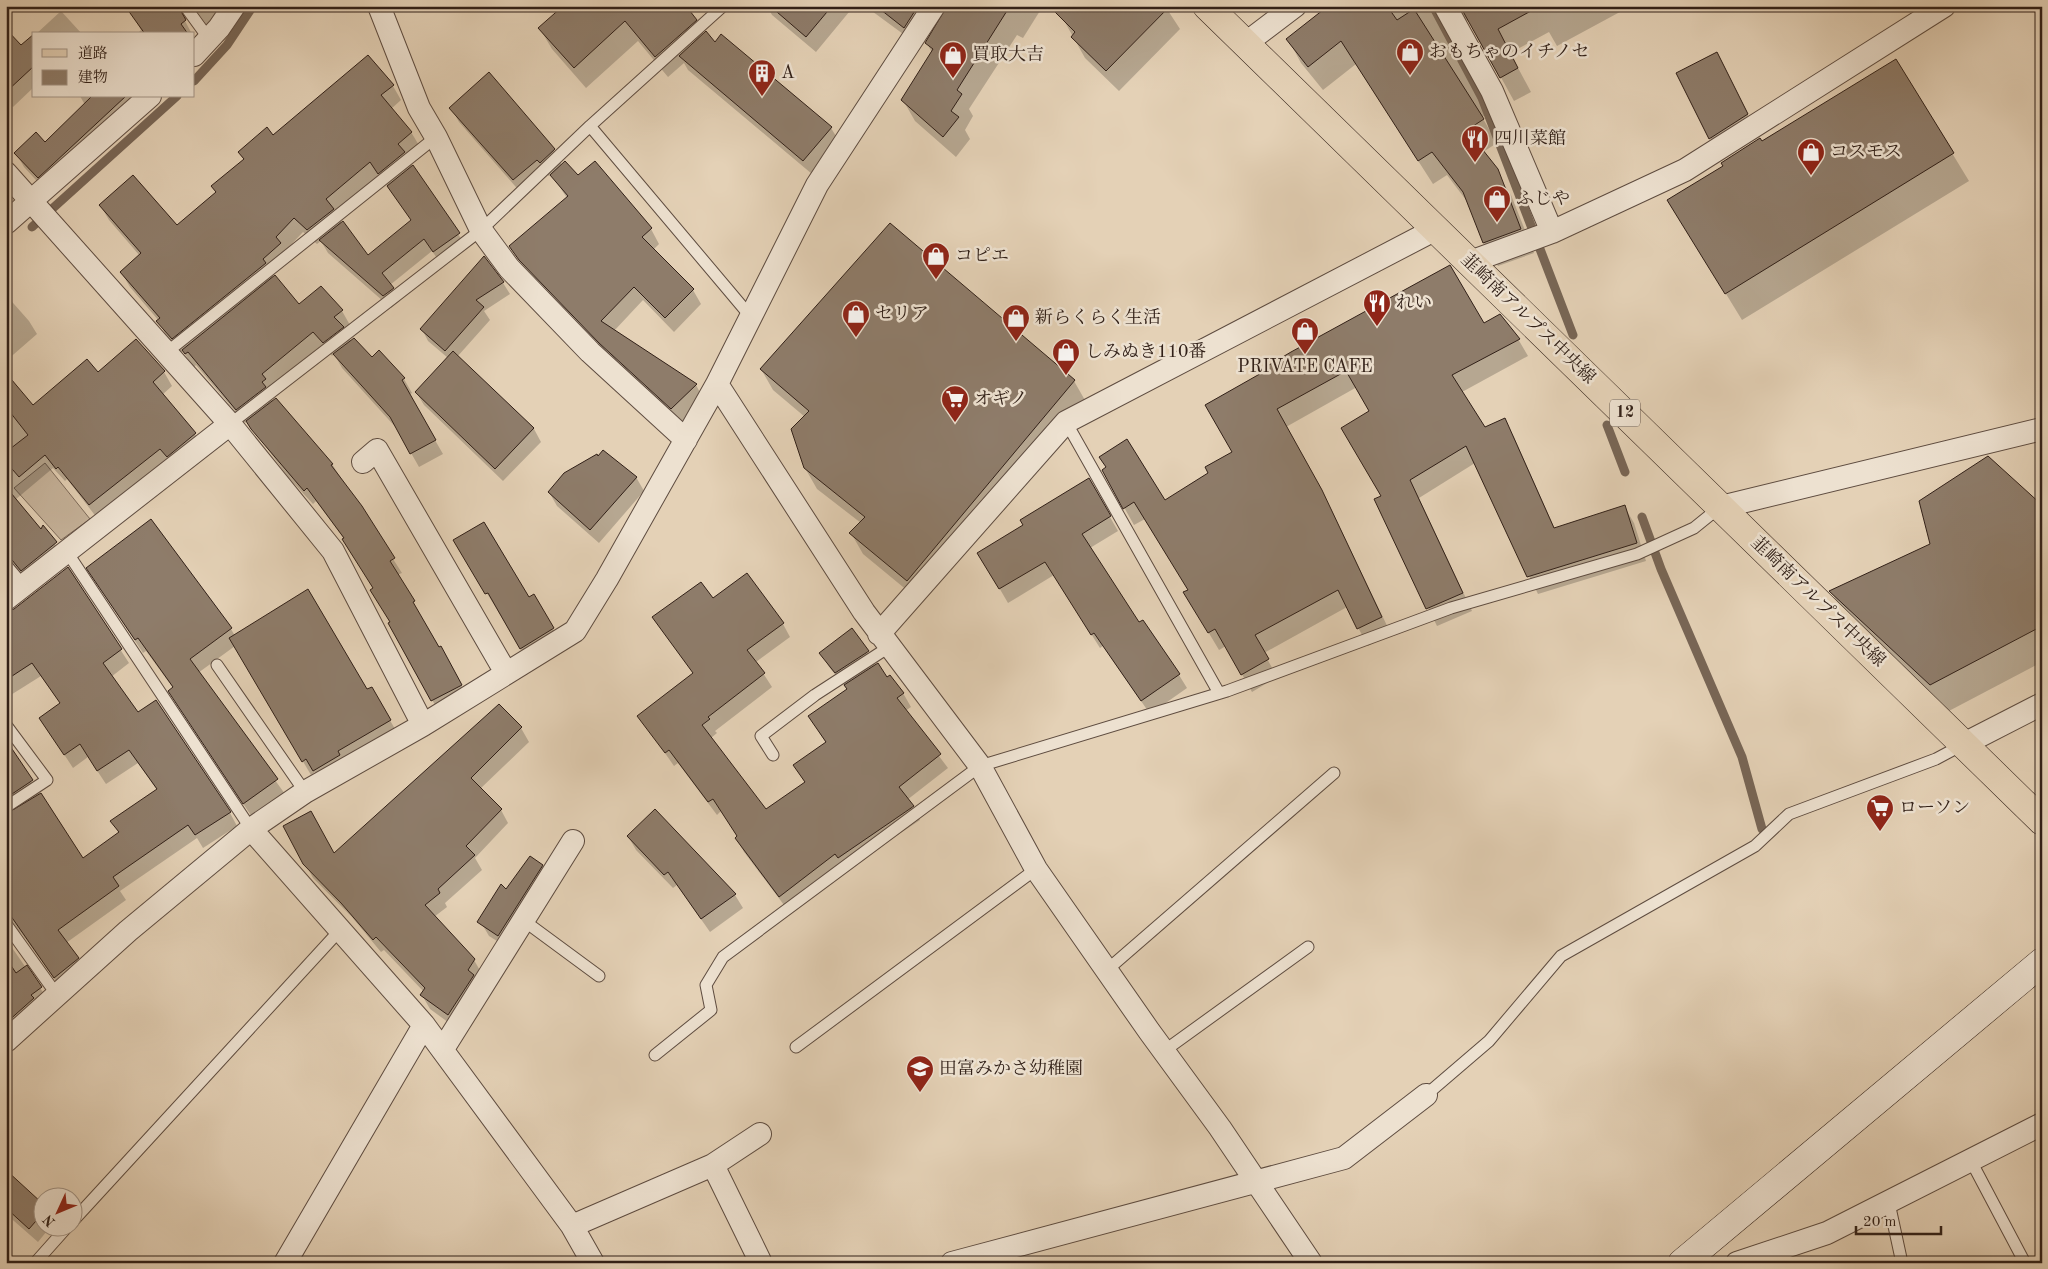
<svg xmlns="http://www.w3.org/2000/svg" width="2048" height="1269" font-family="'Old Standard TT','Noto Serif JP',serif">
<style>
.green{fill:#c6b39b;stroke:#7c6a5a}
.shadow{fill:#0003;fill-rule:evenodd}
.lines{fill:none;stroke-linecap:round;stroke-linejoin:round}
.stream{stroke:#786656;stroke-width:9}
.building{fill:#8e7c6a;stroke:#312018}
.lane-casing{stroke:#5e4c40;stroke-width:13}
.street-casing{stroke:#5e4c40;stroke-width:24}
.secondary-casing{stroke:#312018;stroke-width:29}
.primary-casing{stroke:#312018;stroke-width:29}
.lane{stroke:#ede1d0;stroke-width:11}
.street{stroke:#ede1d0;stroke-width:22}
.secondary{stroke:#ede1d0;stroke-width:28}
.primary{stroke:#e4d1b6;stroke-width:28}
.labels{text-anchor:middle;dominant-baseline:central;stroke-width:5;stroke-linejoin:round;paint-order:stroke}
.shield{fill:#ede1d0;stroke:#695a4f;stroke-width:1}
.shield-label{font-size:16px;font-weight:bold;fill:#312018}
.poi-label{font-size:18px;fill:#312018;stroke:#ede1d0;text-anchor:start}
.street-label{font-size:18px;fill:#312018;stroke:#ede1d0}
</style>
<rect width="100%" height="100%" fill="#e4d1b6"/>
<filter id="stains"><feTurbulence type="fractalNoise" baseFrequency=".004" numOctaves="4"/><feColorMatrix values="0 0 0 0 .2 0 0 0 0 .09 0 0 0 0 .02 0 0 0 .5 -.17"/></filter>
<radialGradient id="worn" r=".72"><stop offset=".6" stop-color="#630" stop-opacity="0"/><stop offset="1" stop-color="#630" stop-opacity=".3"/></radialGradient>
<path class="green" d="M 45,463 L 90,519 L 61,540 L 14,488 Z"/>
<path class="shadow" d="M 142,6 L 233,6 L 207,25 L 198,13 L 188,14 L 185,21 L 192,34 L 137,34 L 141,30 L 132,14 Z
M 565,6 L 696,20 L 704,35 L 831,128 L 839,141 L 812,174 L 688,70 L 684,63 L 668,77 L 638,41 L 586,88 L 552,49 L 540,29 Z
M 767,6 L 854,6 L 816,52 L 772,15 Z
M 865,6 L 927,6 L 914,42 Z
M 962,6 L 1043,6 L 1023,38 L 1017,35 L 969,109 L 973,116 L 965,130 L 970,139 L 956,157 L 915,121 L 903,100 L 932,53 L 927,43 Z
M 1165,6 L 1180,29 L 1119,91 L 1085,58 L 1062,17 Z
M 1332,6 L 1631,6 L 1557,46 L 1549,32 L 1510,53 L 1531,92 L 1514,101 L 1471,23 L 1459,16 L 1447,24 L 1447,37 L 1489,114 L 1482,117 L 1497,143 L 1483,152 L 1511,195 L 1534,253 L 1498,266 L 1484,243 L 1469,204 L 1447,175 L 1433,184 L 1356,64 L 1323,90 L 1301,63 L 1288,39 Z
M 61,11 L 82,34 L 36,34 Z
M 34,36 L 34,87 L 13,107 L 6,100 L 6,38 L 21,47 Z
M 1896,61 L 1969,181 L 1742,320 L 1685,227 L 1762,143 Z
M 1724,68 L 1755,129 L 1718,152 L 1677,74 Z
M 393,86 L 401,100 L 391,109 L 411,132 L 420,147 L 407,158 L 466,246 L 441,264 L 432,251 L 390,285 L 400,301 L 391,308 L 328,253 L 321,241 L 317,244 L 303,232 L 285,251 L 271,274 L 299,306 L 321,288 L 342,311 L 350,325 L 344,330 L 351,342 L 372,359 L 404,379 L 412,393 L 409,395 L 443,454 L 419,467 L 398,430 L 342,368 L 334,354 L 332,356 L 322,345 L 269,388 L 270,396 L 273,402 L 276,399 L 332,464 L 402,573 L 397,575 L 469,699 L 440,714 L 390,624 L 391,623 L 374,589 L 344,539 L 316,501 L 313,504 L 288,477 L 247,421 L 245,423 L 196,365 L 194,367 L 191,364 L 183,351 L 181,353 L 166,336 L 159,321 L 130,287 L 121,272 L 140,256 L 109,220 L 100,205 L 177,226 L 217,194 L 213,187 L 244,160 L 239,152 ZM 380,176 L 412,221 L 368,257 L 335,214 Z
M 80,96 L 147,96 L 46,191 L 24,167 L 16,153 L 44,144 L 85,105 Z
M 451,108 L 554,150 L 562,165 L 578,177 L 595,163 L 651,229 L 659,244 L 653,250 L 693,290 L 701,304 L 674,332 L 643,300 L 614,331 L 696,385 L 704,400 L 680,423 L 609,357 L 519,261 L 511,246 L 567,198 L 551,174 L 549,176 L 545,173 L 522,194 L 459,122 Z
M 503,283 L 510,294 L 484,311 L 490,320 L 457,357 L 534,429 L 541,442 L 503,481 L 424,405 L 416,392 L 448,358 L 428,341 L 422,329 Z
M 6,295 L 29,321 L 37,334 L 6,361 Z
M 1484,324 L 1518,339 L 1528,356 L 1462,392 L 1484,428 L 1504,420 L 1514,437 L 1555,529 L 1624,506 L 1634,523 L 1646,561 L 1538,594 L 1475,463 L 1419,498 L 1472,611 L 1437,626 L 1376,500 L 1383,496 L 1371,411 L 1357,387 L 1286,427 L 1331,509 L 1391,634 L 1368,646 L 1347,607 L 1264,653 L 1277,677 L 1252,692 L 1226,646 L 1219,650 L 1185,593 L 1189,591 L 1145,519 L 1134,525 L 1103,470 L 1165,501 L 1210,474 L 1234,453 L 1207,405 Z
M 136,340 L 164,372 L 172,386 L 162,395 L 195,434 L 202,447 L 97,518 L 67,479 L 65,481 L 53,468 L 15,500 L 41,531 L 43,527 L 64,557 L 29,584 L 8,573 L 6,579 L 16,594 L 6,603 L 6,375 L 33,407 L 98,374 Z
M 761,369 L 1074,381 L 1086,402 L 920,601 L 863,554 L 851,533 L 861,523 L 817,489 L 805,468 L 805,417 L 773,390 Z
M 636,477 L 644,491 L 599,543 L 557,506 L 549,492 Z
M 1088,479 L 1118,531 L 1090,548 L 1138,624 L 1179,675 L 1187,688 L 1150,714 L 1103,646 L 1100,648 L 1054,575 L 1008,603 L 987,567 L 1025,526 Z
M 2042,507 L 2042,662 L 1947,712 L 1846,618 L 1831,591 Z
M 455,541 L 529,598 L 534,596 L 561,643 L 529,662 Z
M 68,569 L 129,663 L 111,677 L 138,714 L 230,813 L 237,826 L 203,848 L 197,838 L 120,891 L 126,900 L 66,943 L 85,972 L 63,991 L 21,933 L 14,930 L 9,932 L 6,937 L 6,744 L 83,860 L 119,834 L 112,821 L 157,790 L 138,763 L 106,784 L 88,757 L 73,768 L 41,719 L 61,704 L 41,676 L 6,698 L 6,613 L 14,611 Z
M 96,582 L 231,629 L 235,636 L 367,691 L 371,688 L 398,734 L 322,784 L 315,772 L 311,775 L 235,646 L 198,673 L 285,794 L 252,817 L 178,705 L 173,688 L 146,651 L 143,653 Z
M 713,600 L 783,624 L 790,637 L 756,662 L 772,687 L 715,731 L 717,733 L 711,738 L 765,811 L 805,783 L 795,766 L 826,743 L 809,716 L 848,690 L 829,667 L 821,653 L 852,630 L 876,666 L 903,693 L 911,707 L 905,711 L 948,768 L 907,800 L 920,820 L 787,909 L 744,852 L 736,838 L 738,837 L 721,811 L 717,815 L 678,763 L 674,766 L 639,716 L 698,677 L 654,618 Z
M 499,705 L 521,728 L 529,742 L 480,789 L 501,810 L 508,823 L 475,858 L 482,870 L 445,903 L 447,907 L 434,917 L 474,960 L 482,974 L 456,1028 L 430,1009 L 422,995 L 424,992 L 384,950 L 381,952 L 351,916 L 313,878 L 305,863 L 334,855 Z
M 655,810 L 735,895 L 743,908 L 710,932 L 677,885 L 673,888 L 636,850 L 628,836 Z
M 542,865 L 549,877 L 505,946 L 489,936 L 482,924 L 506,891 Z
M 6,939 L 49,1001 L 6,1043 Z
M 11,1176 L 42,1204 L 42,1226 L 51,1226 L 38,1242 L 6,1214 L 6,1182 Z"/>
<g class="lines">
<path class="stream" d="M 1433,6 L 1482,98 L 1573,335
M 194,81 L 227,45 L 253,6
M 32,227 L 177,96
M 1607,425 L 1625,472
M 1642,517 L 1661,569 L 1742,757 L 1762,829"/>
</g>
<path class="building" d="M 125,6 L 178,6 L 186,20 L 181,24 L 188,34 L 145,34 Z
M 563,6 L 686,6 L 697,20 L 655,57 L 625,21 L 574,68 L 538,28 Z
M 770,6 L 832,6 L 806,37 Z
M 876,6 L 918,6 L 904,28 Z
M 947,6 L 1010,6 L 957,90 L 962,94 L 951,111 L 959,117 L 943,137 L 901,100 L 933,49 L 925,43 Z
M 1049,6 L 1170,6 L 1106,71 L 1071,37 L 1075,32 Z
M 1328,6 L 1387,6 L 1397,20 L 1414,9 L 1484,119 L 1467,130 L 1498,169 L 1521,229 L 1483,243 L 1463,192 L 1432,152 L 1418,161 L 1341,41 L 1308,67 L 1286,39 Z
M 1460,6 L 1540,6 L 1498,29 L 1518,68 L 1500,78 Z
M 6,29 L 21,45 L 34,34 L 34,66 L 6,92 Z
M 706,31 L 715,42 L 721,34 L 832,127 L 803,161 L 679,56 Z
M 1717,52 L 1748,114 L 1709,139 L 1676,73 Z
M 368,55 L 394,85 L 381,95 L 412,132 L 398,144 L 405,152 L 378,174 L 370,162 L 326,199 L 334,209 L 307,230 L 294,218 L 276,237 L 281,243 L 263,259 L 266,263 L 172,339 L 156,321 L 160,318 L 120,272 L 141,253 L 99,205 L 133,175 L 177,225 L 216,192 L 211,186 L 244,159 L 238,152 L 267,127 L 273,135 Z
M 1896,59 L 1954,153 L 1725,294 L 1667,200 L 1723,166 L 1721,163 L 1760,138 L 1762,141 Z
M 489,72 L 555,149 L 540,163 L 537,160 L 513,180 L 449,108 Z
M 92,96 L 126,96 L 38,178 L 14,153 L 36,132 L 45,142 Z
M 565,161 L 578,175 L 595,161 L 652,228 L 642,237 L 694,289 L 665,318 L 634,287 L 601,321 L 697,384 L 671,409 L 599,343 L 519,260 L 509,246 L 568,196 L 550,175 Z
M 413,165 L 460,233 L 433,252 L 424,239 L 382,273 L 394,288 L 383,296 L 319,240 L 343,221 L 368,255 L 411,220 L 387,186 Z
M 890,223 L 1075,380 L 907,581 L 849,533 L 865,517 L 804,468 L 791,429 L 809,411 L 760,369 Z
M 484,256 L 504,282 L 476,300 L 484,307 L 445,351 L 420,329 Z
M 1450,265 L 1484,323 L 1500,314 L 1520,339 L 1452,375 L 1485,427 L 1505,418 L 1554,528 L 1625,505 L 1637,543 L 1527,577 L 1466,446 L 1410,480 L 1463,593 L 1426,609 L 1374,499 L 1381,496 L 1341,428 L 1369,411 L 1346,371 L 1277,409 L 1322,490 L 1382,617 L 1357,629 L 1338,590 L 1255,635 L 1269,659 L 1241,675 L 1215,629 L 1208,633 L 1183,592 L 1188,590 L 1134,502 L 1123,509 L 1102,470 L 1106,467 L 1099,457 L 1127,439 L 1165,500 L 1208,473 L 1205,467 L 1232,452 L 1205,405 L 1265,371 L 1264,368 L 1291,352 Z
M 275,275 L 299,304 L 321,286 L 343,310 L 334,317 L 344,327 L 323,343 L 313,332 L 262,374 L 266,379 L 262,382 L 266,387 L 236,410 L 188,352 L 185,354 L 182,350 Z
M 354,338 L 372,357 L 379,350 L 405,378 L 402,380 L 436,440 L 410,454 L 390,417 L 333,354 Z
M 136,339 L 165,371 L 153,382 L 196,433 L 167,457 L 160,449 L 89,505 L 58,467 L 56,469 L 45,455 L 19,477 L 6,462 L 6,452 L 28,435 L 6,407 L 6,373 L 33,405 L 87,359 L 98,372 Z
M 453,351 L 534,428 L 495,469 L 415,392 Z
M 276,398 L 333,464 L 331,465 L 362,506 L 395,558 L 390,561 L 415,601 L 413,602 L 439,647 L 441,646 L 462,685 L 431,701 L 388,623 L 390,622 L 370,590 L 373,588 L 342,539 L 344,538 L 307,488 L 304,491 L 251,429 L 246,421 Z
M 603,450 L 637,477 L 590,530 L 548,492 L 564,473 L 597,454 L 598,456 Z
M 1988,456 L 2042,505 L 2042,626 L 1930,685 L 1829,591 L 1930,544 L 1919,501 Z
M 1089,478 L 1111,516 L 1082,534 L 1139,622 L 1143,620 L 1180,674 L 1141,701 L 1094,633 L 1091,635 L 1045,562 L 999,589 L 977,553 L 1023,525 L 1020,520 Z
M 6,487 L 41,529 L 43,525 L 57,542 L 21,571 L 12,560 L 6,558 Z
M 151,519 L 232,628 L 190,659 L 278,779 L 243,804 L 168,691 L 173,687 L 138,638 L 135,640 L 86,568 Z
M 484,522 L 529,597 L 534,594 L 554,628 L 520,649 L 488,593 L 485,594 L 453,540 Z
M 68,567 L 122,649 L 103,663 L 138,712 L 156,700 L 231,812 L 195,835 L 188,825 L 113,877 L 119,886 L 58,930 L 79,958 L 54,978 L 6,909 L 6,814 L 41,793 L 83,858 L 119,832 L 110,821 L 157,789 L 129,750 L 97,771 L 80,744 L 64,755 L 39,718 L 60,703 L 32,663 L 6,680 L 6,612 L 14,609 Z
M 747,573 L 784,623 L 747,650 L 765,673 L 708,717 L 710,719 L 702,725 L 766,809 L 805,782 L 793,765 L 826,742 L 808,716 L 847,689 L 844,685 L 878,663 L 887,677 L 890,675 L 904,693 L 897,698 L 941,754 L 899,787 L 914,806 L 838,858 L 835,854 L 779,897 L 735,838 L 737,836 L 713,799 L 708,802 L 669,750 L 665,753 L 637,716 L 693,673 L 652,617 L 701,582 L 713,598 Z
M 308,589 L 367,689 L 372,687 L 391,720 L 338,751 L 340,755 L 313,771 L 306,759 L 302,762 L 229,638 Z
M 852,628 L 869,651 L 835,673 L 819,653 Z
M 499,704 L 522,727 L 471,778 L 502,809 L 466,846 L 475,855 L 438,889 L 440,893 L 425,905 L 475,959 L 468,970 L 474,975 L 448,1015 L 420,995 L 425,988 L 376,937 L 373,940 L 341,903 L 303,864 L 283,826 L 311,811 L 334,853 Z
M 6,740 L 33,780 L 6,798 Z
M 655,809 L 736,894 L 701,919 L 668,872 L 664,875 L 627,836 Z
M 530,856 L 543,865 L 498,936 L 477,922 L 501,884 L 506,889 Z
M 6,958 L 16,973 L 27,965 L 42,987 L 31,995 L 34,998 L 6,1023 Z
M 6,1170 L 42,1203 L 42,1214 L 29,1229 L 6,1208 Z"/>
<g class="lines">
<g class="lane-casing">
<path id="lane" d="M 185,6 L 209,39
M 590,126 L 751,317
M 167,352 L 436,137
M 1066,422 L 1219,693
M 230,424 L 481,230 L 590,126 L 723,6
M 67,552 L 251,829
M 6,565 L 23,585
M 217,665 L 305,792
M 6,725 L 47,780 L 6,807
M 773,755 L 761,736 L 815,695 L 889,647
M 523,920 L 599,976
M 6,924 L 57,995
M 1107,970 L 1334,773
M 796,1047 L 1036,869
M 1164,1051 L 1308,947
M 655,1055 L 711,1010 L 706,985 L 723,957 L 980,766 L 1227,691 L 1451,608 L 1637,554 L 1694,528 L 1720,507
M 1426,1095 L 1489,1041 L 1561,956 L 1755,846 L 1789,814 L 1936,759 L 1964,744
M 1971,1161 L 2025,1263
M 1889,1203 L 1902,1263
M 72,1222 L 341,929
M 35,1263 L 68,1226"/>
</g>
<g class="street-casing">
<path id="street" d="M 379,6 L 419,108 L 436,137 L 481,230 L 509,268 L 590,352 L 686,440
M 1445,6 L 1492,91 L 1552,232
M 1246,43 L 1295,6
M 194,55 L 219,28 L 234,6
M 6,173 L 230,424 L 333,551 L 423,725
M 6,223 L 150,96
M 1470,262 L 1552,232 L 1685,170 L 1944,6
M 717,384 L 864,612 L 980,766 L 1036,869 L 1149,1031 L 1220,1128 L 1311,1263
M 363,462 L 377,450 L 506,673
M 1721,507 L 2042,429
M 6,599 L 230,424
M 879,634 L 1066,422 L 1436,229
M 1964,744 L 2042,704
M 6,1041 L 128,931 L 251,829
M 443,1049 L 573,841
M 713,1165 L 760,1134
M 572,1226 L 713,1165 L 761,1263
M 285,1263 L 424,1025
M 593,1263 L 572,1226 L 424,1025 L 251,829 L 305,792 L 423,725 L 575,631 L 607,579 L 717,384 L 817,185 L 934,6
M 952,1263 L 1344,1158 L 1426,1095
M 1737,1263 L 1827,1233 L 2042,1124"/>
</g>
<g class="secondary-casing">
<path id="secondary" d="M 1682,1263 L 2042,962"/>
</g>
<g class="primary-casing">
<path id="primary" d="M 1207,6 L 2042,821"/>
</g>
<use href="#lane" class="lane"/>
<use href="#street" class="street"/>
<use href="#secondary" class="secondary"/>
<use href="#primary" class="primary"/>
</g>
<defs>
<g id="shop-pin" transform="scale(1.4375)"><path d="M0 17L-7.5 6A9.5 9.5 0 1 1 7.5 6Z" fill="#8f2418" stroke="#ede1d0"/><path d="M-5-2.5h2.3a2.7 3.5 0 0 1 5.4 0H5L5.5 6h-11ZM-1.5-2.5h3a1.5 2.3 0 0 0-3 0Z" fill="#fff"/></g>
<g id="building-pin" transform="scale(1.4375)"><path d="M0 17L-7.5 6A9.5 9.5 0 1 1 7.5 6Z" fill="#8f2418" stroke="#ede1d0"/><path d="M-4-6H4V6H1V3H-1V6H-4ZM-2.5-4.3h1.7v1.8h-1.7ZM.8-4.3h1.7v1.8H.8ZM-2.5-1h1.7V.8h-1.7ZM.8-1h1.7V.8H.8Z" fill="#fff"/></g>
<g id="restaurant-pin" transform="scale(1.4375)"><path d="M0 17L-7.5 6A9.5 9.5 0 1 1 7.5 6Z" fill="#8f2418" stroke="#ede1d0"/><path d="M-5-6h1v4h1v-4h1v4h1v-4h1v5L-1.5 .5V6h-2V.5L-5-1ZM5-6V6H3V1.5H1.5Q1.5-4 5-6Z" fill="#fff"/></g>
<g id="supermarket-pin" transform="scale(1.4375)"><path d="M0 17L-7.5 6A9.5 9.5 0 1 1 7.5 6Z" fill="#8f2418" stroke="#ede1d0"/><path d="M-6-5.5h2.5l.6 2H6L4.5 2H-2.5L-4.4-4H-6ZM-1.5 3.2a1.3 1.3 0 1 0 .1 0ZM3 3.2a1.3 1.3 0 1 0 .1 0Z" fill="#fff"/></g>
<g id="school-pin" transform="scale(1.4375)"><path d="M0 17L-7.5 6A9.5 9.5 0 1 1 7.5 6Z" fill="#8f2418" stroke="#ede1d0"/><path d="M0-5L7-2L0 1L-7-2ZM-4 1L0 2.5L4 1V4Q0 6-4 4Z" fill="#fff"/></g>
</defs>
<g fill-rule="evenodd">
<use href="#shop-pin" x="1410" y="52"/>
<use href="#shop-pin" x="953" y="55"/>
<use href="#building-pin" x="762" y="73"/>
<use href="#restaurant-pin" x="1475" y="139"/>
<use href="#shop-pin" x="1811" y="152"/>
<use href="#shop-pin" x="1497" y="199"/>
<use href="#shop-pin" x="936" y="256"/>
<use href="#restaurant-pin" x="1377" y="303"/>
<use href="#shop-pin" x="856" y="314"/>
<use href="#shop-pin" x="1016" y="318"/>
<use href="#shop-pin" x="1305" y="331"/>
<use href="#shop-pin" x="1066" y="352"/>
<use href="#supermarket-pin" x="955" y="399"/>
<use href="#supermarket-pin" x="1880" y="808"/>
<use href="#school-pin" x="920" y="1069"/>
</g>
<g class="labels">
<rect class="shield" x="1610" y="399.5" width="30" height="27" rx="4"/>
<g class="shield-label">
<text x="1625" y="413">12</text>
</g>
<g class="poi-label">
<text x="1429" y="52">おもちゃのイチノセ</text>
<text x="972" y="55">買取大吉</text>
<text x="781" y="73">A</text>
<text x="1494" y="139">四川菜館</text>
<text x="1830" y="152">コスモス</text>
<text x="1516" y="199">ふじや</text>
<text x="955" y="256">コピエ</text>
<text x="1396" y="303">れい</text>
<text x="875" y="314">セリア</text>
<text x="1035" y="318">新らくらく生活</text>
<text x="1085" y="352">しみぬき110番</text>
<text x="1305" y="367" text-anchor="middle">PRIVATE CAFE</text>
<text x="974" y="399">オギノ</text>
<text x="1899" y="808">ローソン</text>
<text x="939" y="1069">田富みかさ幼稚園</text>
</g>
<g class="street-label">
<text transform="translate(1528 319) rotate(44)">韮崎南アルプス中央線</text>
<text transform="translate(1818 602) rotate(44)">韮崎南アルプス中央線</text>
</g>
</g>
<rect width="2048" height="1269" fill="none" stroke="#e4d1b6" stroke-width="25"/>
<rect x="8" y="8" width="2033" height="1254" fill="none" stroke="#312018" stroke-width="2.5"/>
<rect x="12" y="12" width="2023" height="1244" fill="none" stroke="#312018"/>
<rect x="32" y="32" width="162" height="65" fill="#ede1d0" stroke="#a29486"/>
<rect x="42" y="49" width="25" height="8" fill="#e4d1b6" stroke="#a29486"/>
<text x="78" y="58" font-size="15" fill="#312018">道路</text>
<rect x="42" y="70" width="25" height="15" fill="#8e7c6a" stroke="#a29486"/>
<text x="78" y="82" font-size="15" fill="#312018">建物</text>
<g transform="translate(58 1212) rotate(226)"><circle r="24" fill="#ede1d0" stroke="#a29486"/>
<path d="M0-4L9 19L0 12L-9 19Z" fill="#8f2418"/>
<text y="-8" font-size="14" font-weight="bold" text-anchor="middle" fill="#312018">N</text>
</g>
<path d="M1856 1226v8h85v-8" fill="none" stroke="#312018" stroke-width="2.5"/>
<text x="1863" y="1226" font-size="15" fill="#312018" stroke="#ede1d0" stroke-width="4" paint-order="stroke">20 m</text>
<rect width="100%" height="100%" filter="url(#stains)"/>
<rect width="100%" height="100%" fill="url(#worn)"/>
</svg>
